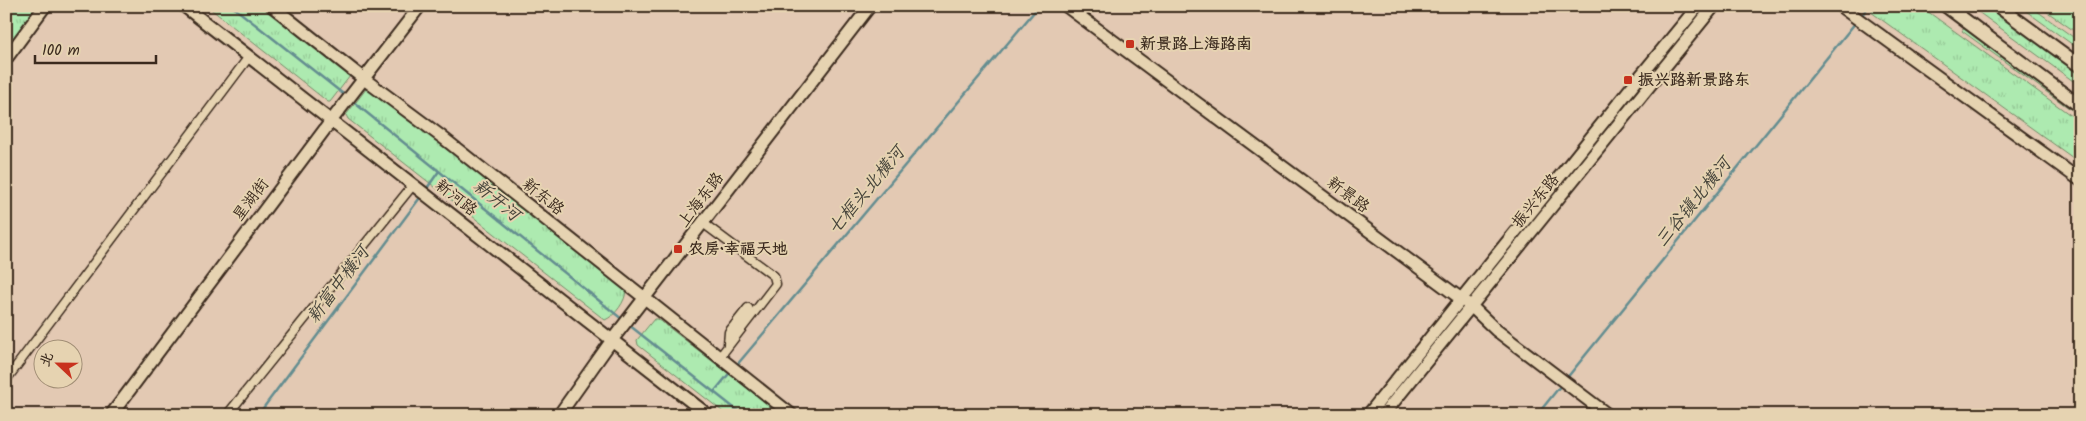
<svg xmlns="http://www.w3.org/2000/svg" width="2086" height="421" font-family="Kalam,'LXGW WenKai TC',sans-serif">
<style>
.grass{fill:url(#grass-tufts);stroke:#748a67}
.lines{fill:none;stroke-linecap:round;stroke-linejoin:round}
.stream{stroke:#648d90;stroke-width:2.5}
.street-casing{stroke:#3b2a1e;stroke-width:11}
.secondary-casing{stroke:#3b2a1e;stroke-width:15}
.primary-casing{stroke:#3b2a1e;stroke-width:16}
.street{stroke:#e6d3b1;stroke-width:8}
.secondary{stroke:#e6d3b1;stroke-width:11}
.primary{stroke:#e6d3b1;stroke-width:12}
.poi-dot{fill:#c8321e;stroke:#e6d3b1;stroke-width:2}
.labels{text-anchor:middle;dominant-baseline:central;stroke-width:4;stroke-linejoin:round;paint-order:stroke}
.poi-label{font-size:16px;font-weight:bold;fill:#3b2a1e;stroke:#e6d3b1;text-anchor:start}
.street-label{font-size:16px;fill:#3b2a1e;stroke:#e6d3b1}
.water-label{font-size:18px;font-style:italic;fill:#45433a;stroke:#e6d3b1}
</style>
<defs>
<pattern id="grass-tufts" width="24" height="20" patternUnits="userSpaceOnUse" patternTransform="scale(1.25)"><rect width="24" height="20" fill="#adeab0"/><path d="M3 7l-1-3M5 7V3M7 7l1-3M15 17l-1-3M17 17v-4M19 17l1-3" fill="none" stroke="#96c997"/></pattern>
</defs>
<rect width="100%" height="100%" fill="#e3c9b3"/>
<filter id="ink" filterUnits="userSpaceOnUse"><feTurbulence type="fractalNoise" baseFrequency=".02" numOctaves="2"/><feDisplacementMap in="SourceGraphic" scale="10" xChannelSelector="R" yChannelSelector="G"/><feConvolveMatrix kernelMatrix="1 2 1 2 8 2 1 2 1" color-interpolation-filters="sRGB"/></filter>
<g filter="url(#ink)">
<path class="grass" d="M 6,6 L 37,6 L 6,48 Z
M 207,6 L 263,6 L 350,73 L 350,76 L 330,102 L 328,102 Z
M 1876,6 L 1920,6 L 2080,122 L 2080,163 L 1871,12 Z
M 1970,6 L 1987,6 L 2080,73 L 2080,86 Z
M 2019,6 L 2030,6 L 2080,42 L 2080,50 Z
M 2039,6 L 2080,6 L 2080,35 Z
M 1966,26 L 2080,108 L 2080,116 L 1962,31 Z
M 369,88 L 626,290 C 626,301 615,316 605,320 L 348,119 L 346,115 L 366,89 Z
M 654,319 L 658,319 L 782,415 L 727,415 L 638,345 L 637,340 Z"/>
<g class="lines">
<path class="stream" d="M 232,6 L 347,97
M 1861,16 L 1869,6
M 351,100 L 623,320
M 425,191 L 439,171
M 629,325 L 743,415
M 736,366 L 1039,6
M 1566,379 L 1856,22
M 714,392 L 732,370
M 258,415 L 422,195
M 1537,415 L 1561,385"/>
<g class="street-casing">
<path id="street" d="M 703,223 L 774,276 L 776,284 L 719,358
M 728,344 L 729,332 L 748,308
M 6,380 L 248,58
M 227,415 L 413,185"/>
</g>
<g class="secondary-casing">
<path id="secondary" d="M 184,6 L 708,415
M 272,6 L 364,79 L 442,137 L 792,415
M 1066,6 L 1472,307 L 1496,330 L 1608,415
M 1840,6 L 2080,180
M 6,59 L 45,6
M 111,415 L 331,121 L 420,6
M 559,415 L 612,340 L 870,6
M 1368,415 L 1634,84 L 1698,6
M 1383,415 L 1714,6"/>
</g>
<g class="primary-casing">
<path id="primary" d="M 1946,6 L 2080,106
M 1998,6 L 2080,66"/>
</g>
<use href="#street" class="street"/>
<use href="#secondary" class="secondary"/>
<use href="#primary" class="primary"/>
</g>
</g>
<g class="poi-dot">
<rect x="1125" y="39" width="10" height="10" rx="2.5"/>
<rect x="1623" y="75" width="10" height="10" rx="2.5"/>
<rect x="673" y="244" width="10" height="10" rx="2.5"/>
</g>
<g class="labels">
<g class="poi-label">
<text x="1140" y="44">新景路上海路南</text>
<text x="1638" y="80">振兴路新景路东</text>
<text x="688" y="249">农房·幸福天地</text>
</g>
<g class="street-label">
<text transform="translate(1348 195) rotate(37)">新景路</text>
<text transform="translate(543 197) rotate(39)">新东路</text>
<text transform="translate(456 198) rotate(38)">新河路</text>
<text transform="translate(251 200) rotate(-53)">星湖街</text>
<text transform="translate(701 200) rotate(-53)">上海东路</text>
<text transform="translate(1536 201) rotate(-51)">振兴东路</text>
</g>
<g class="water-label">
<text transform="translate(867 191) rotate(-50)">七框头北横河</text>
<text transform="translate(496 201) rotate(39)">新开河</text>
<text transform="translate(1694 203) rotate(-51)">三谷镇北横河</text>
<text transform="translate(339 285) rotate(-53)">新富中横河</text>
</g>
</g>
<rect width="2086" height="421" fill="none" stroke="#e6d3b1" stroke-width="25"/>
<rect x="12" y="12" width="2061" height="396" fill="none" stroke="#3b2a1e" stroke-width="2" filter="url(#ink)"/>
<g transform="translate(58 364) rotate(292)"><circle r="24" fill="#e6d3b1" stroke="#a28f76"/>
<path d="M0-4L9 19L0 12L-9 19Z" fill="#c8321e"/>
<text y="-8" font-size="14" font-weight="bold" text-anchor="middle" fill="#3b2a1e">北</text>
</g>
<path d="M35 55v8h121v-8" fill="none" stroke="#3b2a1e" stroke-width="2.5"/>
<text x="42" y="55" font-size="15" fill="#3b2a1e" stroke="#e6d3b1" stroke-width="4" paint-order="stroke">100 m</text>
</svg>
